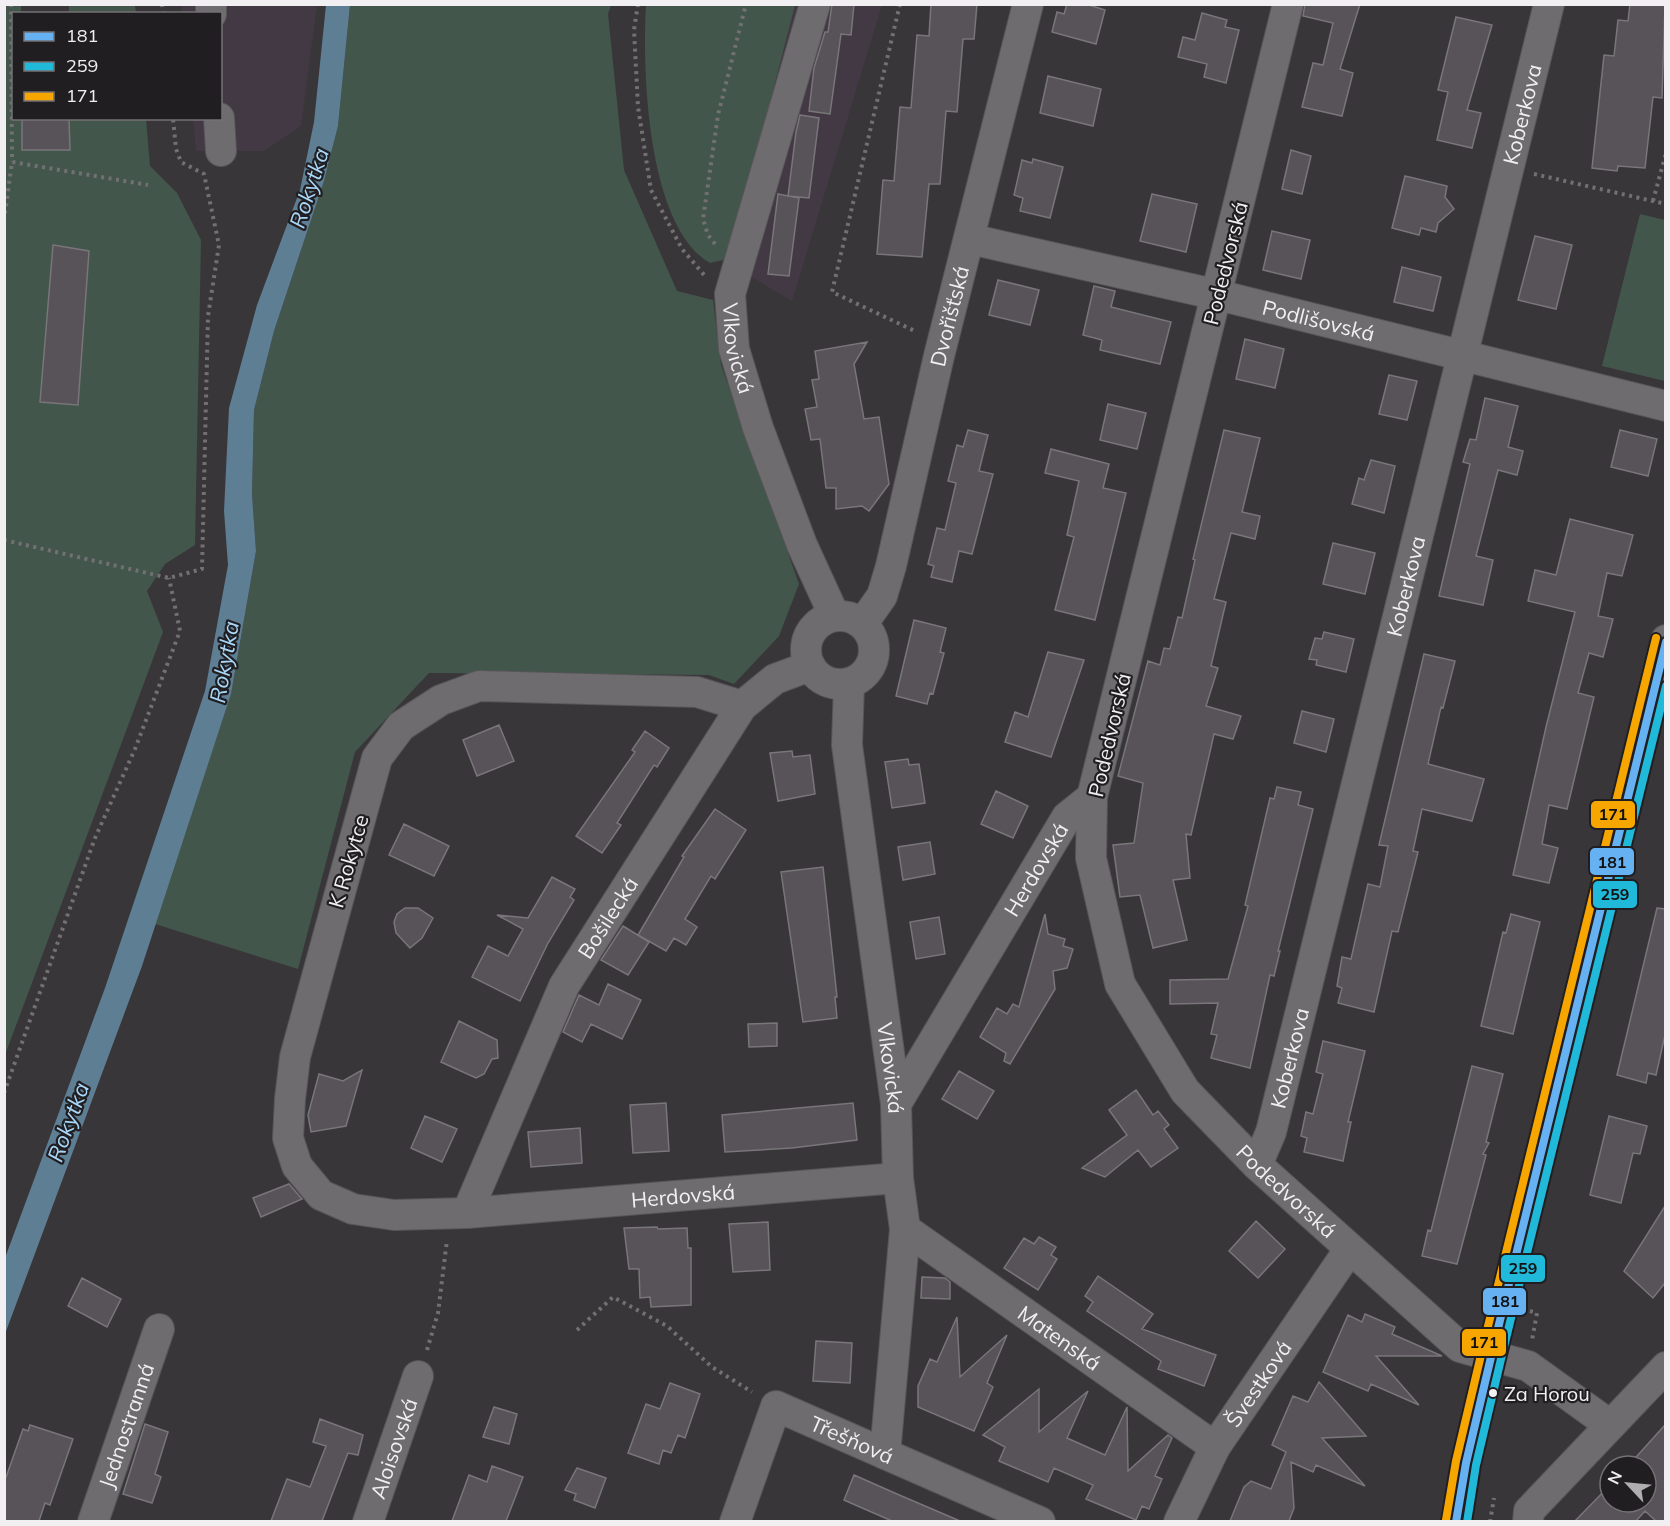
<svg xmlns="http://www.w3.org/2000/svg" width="1670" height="1526" font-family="Mulish,sans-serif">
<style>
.built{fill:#423944}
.green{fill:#42564b;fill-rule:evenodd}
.water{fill:#5e7e94}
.building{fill:#585259;stroke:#787679;stroke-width:1.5}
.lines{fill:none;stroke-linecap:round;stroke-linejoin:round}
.minor-casing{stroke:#575558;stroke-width:32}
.path{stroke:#727072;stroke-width:4;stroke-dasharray:3 4.5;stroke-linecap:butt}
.minor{stroke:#6e6c6f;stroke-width:30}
.bus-1-casing{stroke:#201e20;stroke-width:12}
.bus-2-casing{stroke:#201e20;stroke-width:12}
.bus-3-casing{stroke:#201e20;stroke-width:12}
.bus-1{stroke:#66b1f2;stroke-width:8}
.bus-2{stroke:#20b9da;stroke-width:8}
.bus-3{stroke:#f7a600;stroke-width:8}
.bus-dot{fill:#f2eff2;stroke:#201e20;stroke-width:2}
.labels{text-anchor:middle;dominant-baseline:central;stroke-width:4.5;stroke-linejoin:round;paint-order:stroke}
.bus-label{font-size:20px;fill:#f2eff2;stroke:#201e20;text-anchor:start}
.street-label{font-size:21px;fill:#f2eff2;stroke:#201e20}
.water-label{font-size:22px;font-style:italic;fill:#a8d7f9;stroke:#201e20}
.line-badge{stroke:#201e20;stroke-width:2}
.pale-badge-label{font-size:16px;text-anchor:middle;font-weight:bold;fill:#111}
</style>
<rect width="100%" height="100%" fill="#39363a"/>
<path class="built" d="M 181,5 L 317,5 L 301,126 L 264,151 L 196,151 L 193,119 L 220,118 L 220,14 L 182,13 Z
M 795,5 L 882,5 L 792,301 L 723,260 L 736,236 Z"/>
<path class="green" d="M 5,5 L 135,5 L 136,13 L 69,13 L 69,5 L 21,5 L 21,13 L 14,14 L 14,118 L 22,119 L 22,150 L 69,150 L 70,119 L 146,119 L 150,166 L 177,193 L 201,240 L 195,545 L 165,564 L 147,591 L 163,632 L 5,1055 ZM 53,246 L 89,251 L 77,405 L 40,402 Z
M 350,5 L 611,5 L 608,14 L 624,170 L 677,291 L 713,300 L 721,365 L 799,584 L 779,636 L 734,684 L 709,675 L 429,673 L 355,752 L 298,969 L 155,924 L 231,694 L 256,551 L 252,494 L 254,410 L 274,331 L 324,181 L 338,126 Z
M 646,5 L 795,5 L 736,236 L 723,260 L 710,263 C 647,227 642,70 646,5 Z
M 1640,214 L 1665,220 L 1665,381 L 1602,366 Z"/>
<path class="water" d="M 326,5 L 350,5 L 338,126 L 324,181 L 274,331 L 254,410 L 252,494 L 256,551 L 231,694 L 142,966 L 5,1334 L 5,1258 L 105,988 L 205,691 L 228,565 L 224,511 L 229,408 L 257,305 L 300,190 L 314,122 Z"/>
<path class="building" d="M 832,4 L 854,4 L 851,35 L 841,34 L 830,114 L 809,111 L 814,68 L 825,32 L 828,32 Z
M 931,4 L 977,4 L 974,39 L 963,39 L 957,112 L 946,111 L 940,184 L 929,184 L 922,257 L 877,254 L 883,180 L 894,181 L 900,107 L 911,108 L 917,35 L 929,36 Z
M 1067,4 L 1086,4 L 1105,10 L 1096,44 L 1052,32 L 1057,12 L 1064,14 Z
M 1305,4 L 1360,4 L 1340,69 L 1353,73 L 1342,116 L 1302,107 L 1313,63 L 1323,65 L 1333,23 L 1303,16 Z
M 1630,4 L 1665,4 L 1662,98 L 1653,97 L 1645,168 L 1618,166 L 1617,171 L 1592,168 L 1604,55 L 1614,56 L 1618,20 L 1628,21 Z
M 1202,13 L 1227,20 L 1225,27 L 1239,30 L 1226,83 L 1204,77 L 1207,64 L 1178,57 L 1183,37 L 1195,40 Z
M 1456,17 L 1492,25 L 1467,110 L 1481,113 L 1472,148 L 1437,140 L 1448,92 L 1438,90 Z
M 1048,76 L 1101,89 L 1093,126 L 1040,113 Z
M 800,115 L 819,118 L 809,198 L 788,196 L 796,132 Z
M 22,118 L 69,118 L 70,150 L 22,150 Z
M 1291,150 L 1311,156 L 1302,194 L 1282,189 Z
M 1033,159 L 1063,167 L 1050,218 L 1020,211 L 1023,198 L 1014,195 L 1022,160 L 1032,163 Z
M 1405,176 L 1447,186 L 1445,197 L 1454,209 L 1438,223 L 1436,232 L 1421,228 L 1419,235 L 1392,228 Z
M 778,194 L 799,198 L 789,276 L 768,274 Z
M 1152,194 L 1197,204 L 1186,252 L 1140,241 Z
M 1272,231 L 1310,240 L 1301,279 L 1263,270 Z
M 1535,236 L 1572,245 L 1556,309 L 1518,300 Z
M 53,245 L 89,251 L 78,405 L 40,402 Z
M 1402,267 L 1441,277 L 1433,311 L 1394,302 Z
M 998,280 L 1039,290 L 1030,325 L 989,315 Z
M 1094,286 L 1115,291 L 1111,307 L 1171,322 L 1160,364 L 1100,350 L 1102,340 L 1083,335 Z
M 1245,339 L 1284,349 L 1275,388 L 1236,379 Z
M 867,342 L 854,364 L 864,419 L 879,417 L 889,484 L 869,511 L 862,506 L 836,509 L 836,488 L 826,488 L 820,439 L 811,440 L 805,409 L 817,407 L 812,380 L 819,379 L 815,351 Z
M 1389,375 L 1417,381 L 1407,420 L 1379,414 Z
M 1485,398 L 1518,406 L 1508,447 L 1523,451 L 1517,475 L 1498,470 L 1476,556 L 1493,560 L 1483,605 L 1439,596 L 1470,464 L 1463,462 L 1470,439 L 1476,440 Z
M 1108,404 L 1146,413 L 1137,449 L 1100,440 Z
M 968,430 L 988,435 L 979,471 L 993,474 L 972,554 L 959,551 L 952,582 L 931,577 L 934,566 L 928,564 L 937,528 L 945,530 L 956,483 L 948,481 L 957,445 L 963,447 Z
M 1224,430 L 1260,438 L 1242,512 L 1260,516 L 1255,539 L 1231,533 L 1214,599 L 1226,602 L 1211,666 L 1218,668 L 1206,706 L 1241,716 L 1233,739 L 1214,734 L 1191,835 L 1186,834 L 1190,878 L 1173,880 L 1187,940 L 1153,948 L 1140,895 L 1120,897 L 1113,845 L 1134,843 L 1143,783 L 1118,776 L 1148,661 L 1160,665 L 1164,648 L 1170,649 L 1178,617 L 1182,618 L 1195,560 L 1193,559 Z
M 1620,430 L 1657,439 L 1648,476 L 1611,467 Z
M 1051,449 L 1109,464 L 1103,488 L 1126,493 L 1095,620 L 1055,610 L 1074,537 L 1067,535 L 1079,481 L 1045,473 Z
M 1371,460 L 1395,466 L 1384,513 L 1352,504 L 1359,478 L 1364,480 Z
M 1570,519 L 1633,535 L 1622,576 L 1607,573 L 1598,616 L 1613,619 L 1603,657 L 1589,653 L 1578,693 L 1594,697 L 1567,809 L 1549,805 L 1542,844 L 1558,848 L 1549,883 L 1513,875 L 1546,727 L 1575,612 L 1528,601 L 1535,570 L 1556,575 Z
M 1333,543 L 1375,553 L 1365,594 L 1323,584 Z
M 914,620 L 946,628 L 940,652 L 944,653 L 933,694 L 930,693 L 927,704 L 896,696 Z
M 1324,632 L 1354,639 L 1346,672 L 1316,665 L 1317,660 L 1309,659 L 1315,638 L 1322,639 Z
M 1048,652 L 1084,660 L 1051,757 L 1005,742 L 1015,712 L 1028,717 Z
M 1424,654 L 1455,661 L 1443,708 L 1441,707 L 1428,764 L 1484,779 L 1472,821 L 1422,809 L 1413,851 L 1418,852 L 1398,932 L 1392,931 L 1374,1012 L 1338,1003 L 1342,988 L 1337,986 L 1342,957 L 1351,959 L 1368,884 L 1380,887 L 1388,846 L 1379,845 Z
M 1302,711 L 1334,719 L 1326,752 L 1294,743 Z
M 499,725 L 514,761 L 477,776 L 463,740 Z
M 645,731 L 669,748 L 657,767 L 654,765 L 617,823 L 621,825 L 602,853 L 576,836 L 635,752 L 632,750 Z
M 792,751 L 793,757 L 810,755 L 815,794 L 778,801 L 770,753 Z
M 908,759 L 909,765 L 919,764 L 925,803 L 892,808 L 885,762 Z
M 1277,787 L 1301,792 L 1298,805 L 1313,809 L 1278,951 L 1280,951 L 1274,976 L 1270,975 L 1250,1068 L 1211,1058 L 1217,1035 L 1211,1034 L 1218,1003 L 1170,1004 L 1170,980 L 1228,979 L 1248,906 L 1245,905 L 1270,798 L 1274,799 Z
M 996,791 L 1028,806 L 1013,838 L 981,824 Z
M 715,809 L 746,830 L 715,879 L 711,876 L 685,919 L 697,927 L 686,945 L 674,938 L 666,951 L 638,935 L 684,857 L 682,856 Z
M 404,824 L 449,846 L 434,876 L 389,855 Z
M 930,842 L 935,874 L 903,880 L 898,847 Z
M 823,867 L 837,997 L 835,997 L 837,1018 L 803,1022 L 781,872 Z
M 552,877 L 575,889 L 570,897 L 574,900 L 548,943 L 520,1001 L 472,977 L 488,946 L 508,956 L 523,929 L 497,915 L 528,918 Z
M 405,908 L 418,908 L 433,918 L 422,938 L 410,948 L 396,933 L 394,922 L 397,914 Z
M 1657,908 L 1665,909 L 1665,1035 L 1656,1075 L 1648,1073 L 1646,1083 L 1617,1075 Z
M 1045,914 L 1048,934 L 1065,939 L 1063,946 L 1073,949 L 1067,968 L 1053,971 L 1055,989 L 1010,1064 L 1004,1061 L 1006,1053 L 980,1037 L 997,1008 L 1007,1014 L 1013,1004 L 1019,1007 Z
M 1511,914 L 1540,922 L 1513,1034 L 1481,1026 L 1503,932 L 1506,933 Z
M 939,917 L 945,954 L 916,959 L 910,922 Z
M 623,926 L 649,942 L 628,975 L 601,960 Z
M 608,984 L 641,1000 L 622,1039 L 591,1024 L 582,1042 L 563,1032 L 579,995 L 599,1005 Z
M 459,1021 L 497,1040 L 498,1058 L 492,1059 L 484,1074 L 476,1078 L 441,1062 Z
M 777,1023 L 777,1046 L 749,1047 L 748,1024 Z
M 1323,1041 L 1365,1051 L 1348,1122 L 1351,1122 L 1343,1161 L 1304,1152 L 1307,1138 L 1301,1136 L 1306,1112 L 1313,1114 L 1323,1074 L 1316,1072 Z
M 1472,1066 L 1503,1074 L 1486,1142 L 1489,1143 L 1483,1154 L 1486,1155 L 1457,1264 L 1422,1256 L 1428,1230 L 1431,1231 Z
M 362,1070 L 346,1126 L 311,1132 L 308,1115 L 319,1074 L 343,1081 Z
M 959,1071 L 994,1091 L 977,1119 L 942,1099 Z
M 1136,1090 L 1153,1115 L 1158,1111 L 1169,1125 L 1164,1129 L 1178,1148 L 1151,1167 L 1138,1150 L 1105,1177 L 1082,1168 L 1127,1135 L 1109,1110 Z
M 666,1103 L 669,1151 L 633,1153 L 630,1105 Z
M 853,1103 L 857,1140 L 792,1148 L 725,1152 L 722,1115 Z
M 425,1116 L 457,1129 L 442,1162 L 411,1148 Z
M 1609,1116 L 1647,1126 L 1640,1154 L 1633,1153 L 1621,1203 L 1590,1195 Z
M 580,1128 L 582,1163 L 531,1167 L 528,1132 Z
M 289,1184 L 302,1199 L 261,1217 L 253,1198 Z
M 1665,1206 L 1665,1283 L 1653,1298 L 1624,1271 Z
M 1256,1221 L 1285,1249 L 1258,1278 L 1229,1251 Z
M 768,1222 L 770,1270 L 733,1272 L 729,1224 Z
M 657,1227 L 658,1229 L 687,1228 L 688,1248 L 691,1248 L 691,1305 L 651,1307 L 650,1297 L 640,1298 L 639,1269 L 629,1269 L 624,1228 Z
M 1039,1237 L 1056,1247 L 1051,1255 L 1057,1259 L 1038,1290 L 1004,1268 L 1024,1238 L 1034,1244 Z
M 1098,1276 L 1153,1314 L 1142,1329 L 1216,1355 L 1204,1386 L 1158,1369 L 1161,1361 L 1087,1311 L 1093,1302 L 1085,1296 Z
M 922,1277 L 945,1278 L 950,1282 L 950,1299 L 921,1298 Z
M 82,1278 L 121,1299 L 107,1327 L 68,1306 Z
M 1365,1314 L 1395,1327 L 1392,1334 L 1442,1356 L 1376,1356 L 1419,1405 L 1371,1384 L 1368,1391 L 1323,1372 L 1348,1315 L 1362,1322 Z
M 957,1317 L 960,1377 L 1007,1335 L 987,1383 L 993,1387 L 974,1431 L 918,1407 L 918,1386 L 930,1359 L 937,1362 Z
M 816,1341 L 852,1343 L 850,1383 L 813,1381 Z
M 1319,1382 L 1366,1436 L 1322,1438 L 1365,1486 L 1316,1465 L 1313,1472 L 1291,1462 L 1294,1508 L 1289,1521 L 1230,1521 L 1244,1487 L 1251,1481 L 1271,1489 L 1286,1452 L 1272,1445 L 1293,1396 L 1308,1402 Z
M 670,1383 L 700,1394 L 685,1438 L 678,1435 L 671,1453 L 663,1450 L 659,1464 L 628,1453 L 646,1404 L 660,1409 Z
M 1039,1389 L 1039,1432 L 1088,1391 L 1067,1438 L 1105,1455 L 1127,1407 L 1128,1471 L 1168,1435 L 1172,1438 L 1155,1476 L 1162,1479 L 1149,1509 L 1142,1506 L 1136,1520 L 1086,1499 L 1093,1485 L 1054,1468 L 1048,1482 L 999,1461 L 1005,1447 L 983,1435 Z
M 494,1407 L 517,1414 L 509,1444 L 483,1437 Z
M 320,1419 L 363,1435 L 358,1455 L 348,1453 L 322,1521 L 271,1521 L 287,1479 L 310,1487 L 326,1446 L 313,1442 Z
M 145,1424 L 168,1432 L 155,1474 L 161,1477 L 152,1503 L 123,1494 Z
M 30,1425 L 73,1439 L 50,1505 L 45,1503 L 39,1521 L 4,1521 L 4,1483 L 23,1429 L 28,1431 Z
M 1665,1425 L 1665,1521 L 1656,1521 L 1645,1511 L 1636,1521 L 1575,1521 L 1610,1485 L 1610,1502 L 1646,1502 L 1646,1466 L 1628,1466 Z
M 492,1466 L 523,1477 L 506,1521 L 452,1521 L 469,1475 L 487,1482 Z
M 577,1468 L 606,1478 L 595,1508 L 574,1500 L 576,1494 L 565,1490 Z
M 854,1475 L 897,1494 L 960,1521 L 892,1521 L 844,1500 Z"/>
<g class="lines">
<g class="minor-casing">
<g id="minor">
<path d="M 211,4 L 211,14"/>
<path id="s1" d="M 815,4 L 730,294 L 734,349 L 758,428 L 802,545 L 834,615"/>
<path id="s2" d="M 1288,4 L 1092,797 L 1091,858 L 1120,984 L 1185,1091 L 1257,1165 L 1460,1347 L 1528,1366 L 1610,1425"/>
<path d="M 219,118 L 221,151"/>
<path id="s3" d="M 970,239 L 1218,295 L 1666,406"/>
<circle cx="840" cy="650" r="34"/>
<path id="s4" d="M 863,623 L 882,596 L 891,566 L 939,356 L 1028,4"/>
<path id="s5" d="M 849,683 L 847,745 L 896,1104 L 898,1178 L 905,1229 L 885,1454"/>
<path id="s6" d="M 742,706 L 697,692 L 479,686 L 441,700 L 401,726 L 377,758 L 295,1057 L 290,1099 L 288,1138 L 297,1166 L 321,1195 L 353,1209 L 394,1215 L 467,1213 L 898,1178"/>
<path id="s7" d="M 896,1104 L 1067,817 L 1092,797"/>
<path id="s8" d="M 1257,1165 L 1271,1132 L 1549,4"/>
<path id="s9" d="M 467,1213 L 564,986 L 742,706 L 775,679 L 810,666"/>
<path id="s10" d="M 905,1229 L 1215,1447"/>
<path id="s11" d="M 93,1522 L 159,1329"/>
<path id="s12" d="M 368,1522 L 418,1376"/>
<path id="s13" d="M 735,1522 L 776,1406 L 1040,1522"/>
<path id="s14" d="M 1179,1522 L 1215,1447 L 1349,1250"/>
<path d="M 1456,1522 L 1466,1463 L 1491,1357 L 1666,640"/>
<path d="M 1528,1522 L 1529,1511 L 1666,1367"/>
</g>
</g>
<path class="path" d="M 11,4 L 12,162
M 162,4 L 163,14
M 638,4 L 634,30 L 638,107 L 651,190 L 682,249 L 705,276
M 900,4 L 832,292 L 917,332
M 1534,174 L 1666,204
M 1653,201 L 1666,153
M 4,221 L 12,162 L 148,185
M 715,244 L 708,235 L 703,219 L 718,115 L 746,4
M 4,540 L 169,578 L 202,569 L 208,316 L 219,245 L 204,174 L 181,162 L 176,149 L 173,118
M 4,1093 L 95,838 L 135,749 L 180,631 L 169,578
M 1530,1311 L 1537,1313 L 1532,1340
M 577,1330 L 613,1297 L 667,1326 L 712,1367 L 752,1392
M 427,1350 L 438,1313 L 447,1240
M 1490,1522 L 1494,1498"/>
<use href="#minor" class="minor"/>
<g class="bus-1-casing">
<path id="bus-1" d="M 1456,1522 L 1466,1463 L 1491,1357 L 1666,642"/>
</g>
<g class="bus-2-casing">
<path id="bus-2" d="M 1467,1522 L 1476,1465 L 1501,1359 L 1666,686"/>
</g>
<g class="bus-3-casing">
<path id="bus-3" d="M 1446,1520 L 1456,1461 L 1481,1355 L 1656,638"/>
</g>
<use href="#bus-1" class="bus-1"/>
<use href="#bus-2" class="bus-2"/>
<use href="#bus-3" class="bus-3"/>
</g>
<circle class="bus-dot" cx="1493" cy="1393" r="5"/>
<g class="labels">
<g class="bus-label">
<text x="1504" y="1393">Za Horou</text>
</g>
<g class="street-label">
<text stroke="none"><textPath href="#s8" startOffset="1084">Koberkova</textPath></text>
<text transform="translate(1225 263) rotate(-76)">Podedvorská</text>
<text stroke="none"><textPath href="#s4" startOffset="321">Dvořišťská</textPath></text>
<text stroke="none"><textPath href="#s3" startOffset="358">Podlišovská</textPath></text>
<text stroke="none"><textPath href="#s1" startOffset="357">Vlkovická</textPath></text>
<text stroke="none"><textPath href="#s8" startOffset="598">Koberkova</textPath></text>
<text transform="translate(1109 735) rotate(-77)">Podedvorská</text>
<text transform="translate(348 861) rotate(-74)">K Rokytce</text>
<text stroke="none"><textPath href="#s7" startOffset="273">Herdovská</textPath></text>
<text stroke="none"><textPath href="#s9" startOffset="328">Bošilecká</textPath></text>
<text stroke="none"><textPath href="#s8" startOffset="112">Koberkova</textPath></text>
<text stroke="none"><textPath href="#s5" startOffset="388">Vlkovická</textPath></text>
<text stroke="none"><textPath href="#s2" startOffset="1275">Podedvorská</textPath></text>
<text stroke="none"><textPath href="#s6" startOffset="1218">Herdovská</textPath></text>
<text stroke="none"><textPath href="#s10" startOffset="189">Matenská</textPath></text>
<text stroke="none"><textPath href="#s14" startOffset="160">Švestková</textPath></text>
<text stroke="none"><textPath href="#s11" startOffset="102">Jednostranná</textPath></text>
<text stroke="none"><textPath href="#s13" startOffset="206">Třešňová</textPath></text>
<text stroke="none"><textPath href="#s12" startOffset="78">Aloisovská</textPath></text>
</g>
<g class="water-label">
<text transform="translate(309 188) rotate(-72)">Rokytka</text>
<text transform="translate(224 662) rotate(-80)">Rokytka</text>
<text transform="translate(68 1122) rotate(-70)">Rokytka</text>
</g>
</g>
<g class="line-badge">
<rect x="1590" y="800" width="46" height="29" rx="6" fill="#f7a600"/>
<rect x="1589" y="847" width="46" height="29" rx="6" fill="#66b1f2"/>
<rect x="1592" y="880" width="46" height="29" rx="6" fill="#20b9da"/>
<rect x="1500" y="1254" width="46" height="29" rx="6" fill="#20b9da"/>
<rect x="1482" y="1287" width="45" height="29" rx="6" fill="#66b1f2"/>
<rect x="1461" y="1328" width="46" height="29" rx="6" fill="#f7a600"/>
</g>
<g class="pale-badge-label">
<text x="1613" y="820">171</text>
<text x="1612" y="868">181</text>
<text x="1615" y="900">259</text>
<text x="1523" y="1274">259</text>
<text x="1505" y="1307">181</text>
<text x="1484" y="1348">171</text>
</g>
<rect width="1670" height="1526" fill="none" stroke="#f2eff2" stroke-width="12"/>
<rect x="12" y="12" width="210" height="108" fill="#201e20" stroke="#747274" stroke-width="1.5"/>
<rect x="24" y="32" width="30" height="9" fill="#66b1f2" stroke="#747274" stroke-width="1.5"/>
<text x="66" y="42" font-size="18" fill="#f2eff2">181</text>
<rect x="24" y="62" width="30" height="9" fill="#20b9da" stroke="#747274" stroke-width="1.5"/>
<text x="66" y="72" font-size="18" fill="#f2eff2">259</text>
<rect x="24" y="92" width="30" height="9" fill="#f7a600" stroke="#747274" stroke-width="1.5"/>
<text x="66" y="102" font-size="18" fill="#f2eff2">171</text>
<g transform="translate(1628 1484) rotate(296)"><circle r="28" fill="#201e20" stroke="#747274" stroke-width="1.5"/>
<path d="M0-4.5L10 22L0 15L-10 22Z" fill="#b1aeb2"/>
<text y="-9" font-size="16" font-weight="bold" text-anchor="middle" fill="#f2eff2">N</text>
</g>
</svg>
